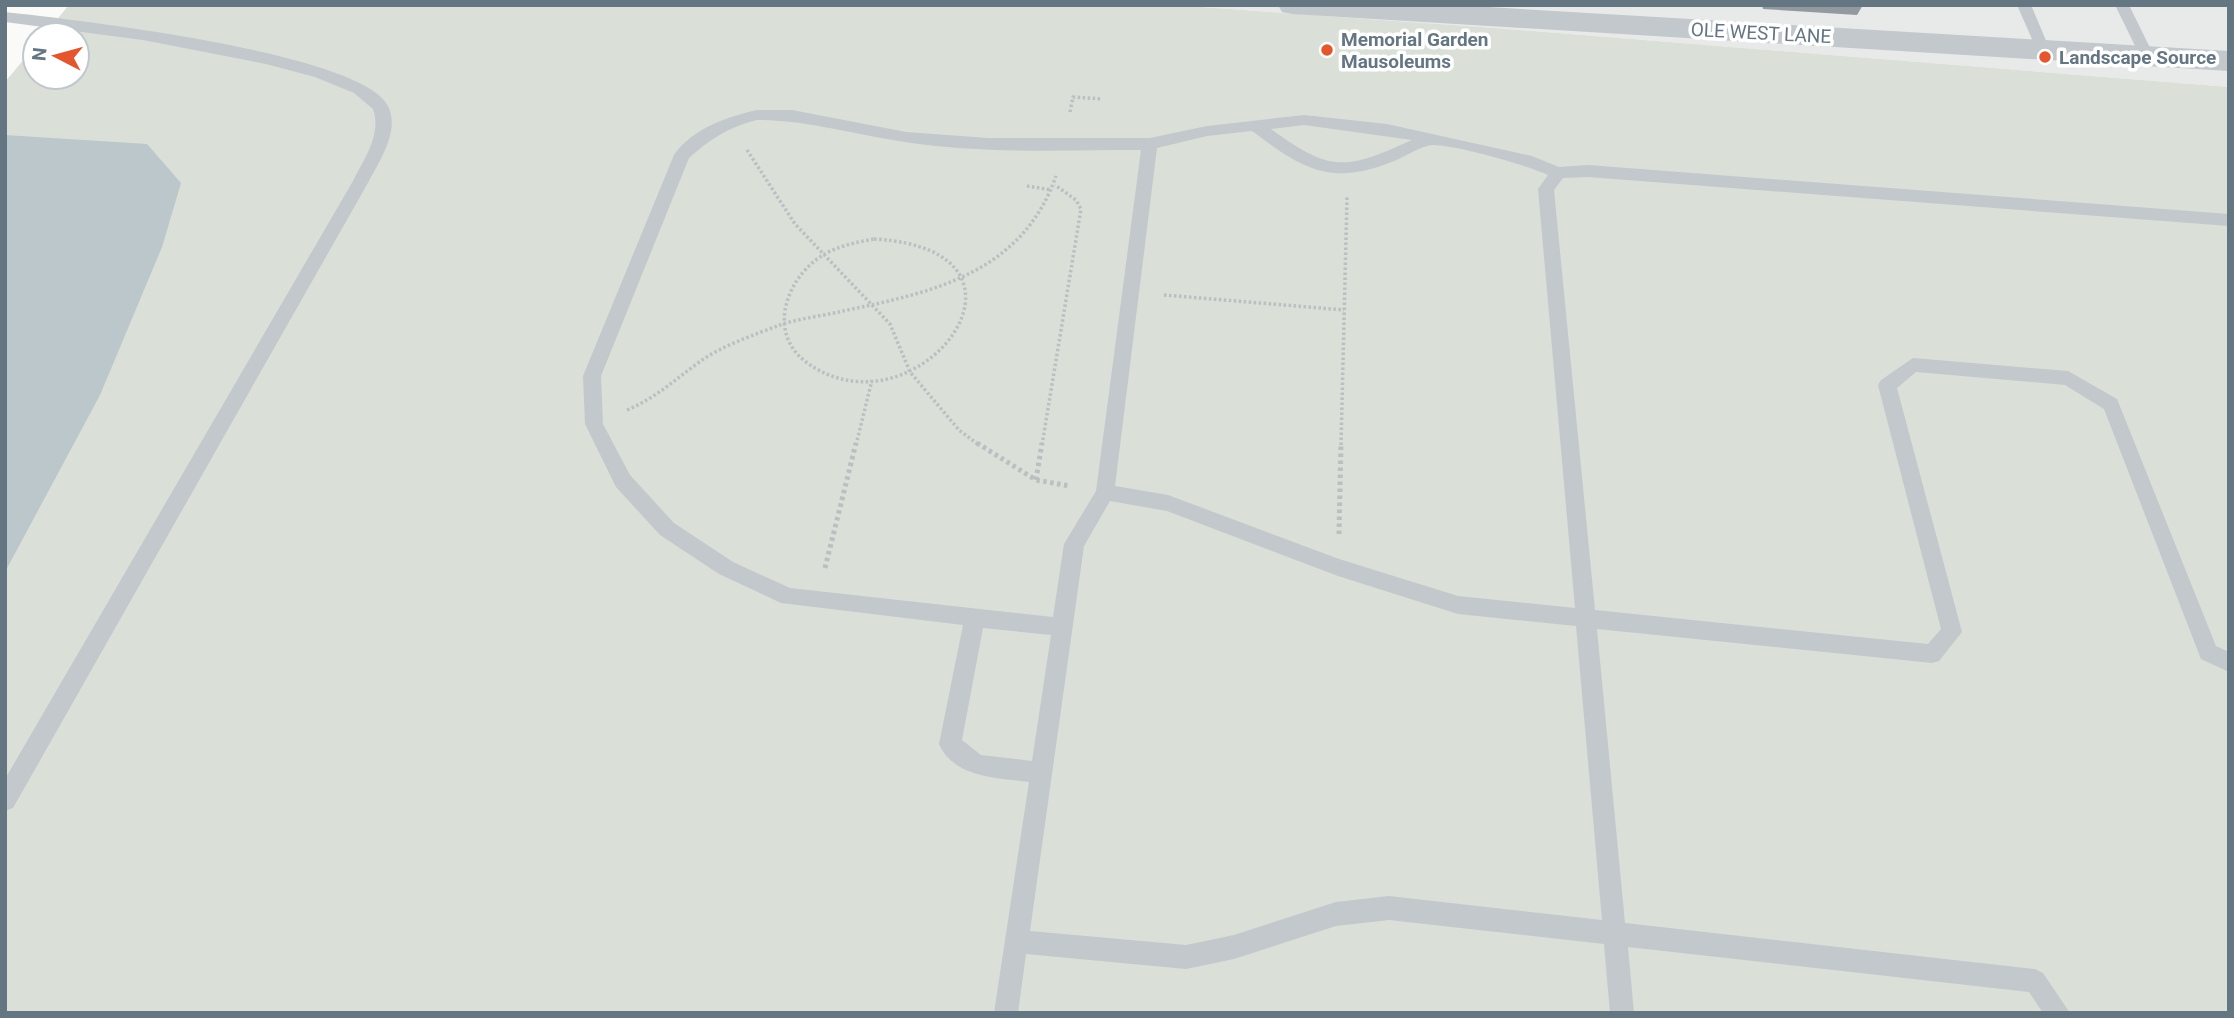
<svg xmlns="http://www.w3.org/2000/svg" width="2234" height="1018" font-family="Roboto,sans-serif">
<style>
.built{fill:#e8e9e9}
.green{fill:#dadfd7}
.water{fill:#bbc7cb}
.lines{fill:none;stroke-linecap:round;stroke-linejoin:round}
.path-far1{stroke:#bbbfc2;stroke-width:3.5;stroke-dasharray:2.5 2.5;stroke-linecap:butt}
.path{stroke:#bbbfc2;stroke-width:5;stroke-dasharray:3.5 3.5;stroke-linecap:butt}
.service{fill:#c3c8cc;fill-rule:evenodd}
.minor{fill:#c3c8cc;fill-rule:evenodd}
.wall{fill:#929a9f}
.poi-dot{fill:#e4572e;stroke:#fff;stroke-width:2.5}
.labels{text-anchor:middle;dominant-baseline:central;stroke-width:7;stroke-linejoin:round;paint-order:stroke}
.far-street-label{font-size:19px;fill:#657683;stroke:#fff}
.far-poi-label{font-size:19px;font-weight:bold;fill:#657683;stroke:#fff;text-anchor:start}
</style>
<rect width="100%" height="100%" fill="#fafaf8"/>
<path class="built" d="M 1173,5 L 2229,5 L 2229,87 L 1495,28 Z"/>
<path class="green" d="M 69,5 L 1173,5 L 1495,28 L 2229,87 L 2229,1013 L 5,1013 L 5,82 L 35,46 L 35,77 L 77,77 L 77,35 L 44,35 Z"/>
<path class="water" d="M 5,135 L 147,144 L 181,183 L 162,247 L 100,395 L 5,572 Z"/>
<g class="lines">
<path class="path-far1" d="M 1070,112 L 1073,97 L 1102,99
M 747,150 L 795,224 L 890,324 L 910,372 L 959,430 L 979,445
M 1027,186 L 1052,190
M 874,239 C 1065,250 915,443 806,362 C 766,332 787,277 823,255 C 838,246 857,242 874,239 Z
M 1164,295 L 1344,310
M 627,410 C 656,398 677,378 702,360 C 724,345 756,334 780,325 C 800,318 823,316 843,311 C 934,292 1022,273 1056,176
M 856,445 L 872,380
M 1042,445 L 1081,209 L 1076,200 L 1055,185
M 1341,445 L 1347,197"/>
<path class="path" d="M 977,443 L 1036,480 L 1070,486
M 1036,480 L 1042,443
M 1339,534 L 1341,443
M 825,568 L 856,443"/>
<path class="service" d="M 2017,5 L 2031,5 L 2050,50 L 2048,53 L 2038,53 Z
M 2115,5 L 2129,5 L 2154,56 L 2152,60 L 2142,60 Z
M 5,12 C 69,19 362,52 388,106 C 400,131 380,160 369,181 L 13,808 L 5,811 L 5,779 L 353,181 C 364,159 382,134 373,109 L 354,93 L 315,77 L 266,64 L 143,40 L 5,22 Z
M 757,110 L 792,110 L 906,132 L 988,138 L 1150,138 L 1207,126 L 1304,115 L 1387,124 L 1532,156 L 1559,167 L 1588,165 L 2229,214 L 2229,226 L 1588,177 L 1563,178 L 1554,190 L 1595,610 L 1928,644 L 1941,629 L 1878,385 L 1881,380 L 1913,358 L 2068,371 L 2117,399 L 2216,646 L 2229,652 L 2229,672 L 2201,659 L 2104,409 L 2065,385 L 1916,372 L 1897,388 L 1962,632 L 1939,661 L 1932,663 L 1597,629 L 1625,923 L 2035,969 L 2043,973 L 2070,1013 L 2043,1013 L 2029,992 L 1628,947 L 1634,1013 L 1610,1013 L 1604,944 L 1389,920 L 1336,926 L 1234,959 L 1186,969 L 1026,954 L 1018,1013 L 994,1013 L 1029,782 C 998,778 954,778 939,744 L 963,625 L 781,603 L 719,574 L 660,535 L 616,487 L 585,424 L 583,376 L 674,155 C 693,128 727,117 757,110 ZM 757,120 C 808,120 855,135 905,142 C 983,154 1063,150 1141,150 L 1096,491 L 1064,544 L 1053,617 L 790,588 L 733,562 L 674,523 L 630,475 L 603,424 L 601,376 L 689,158 C 710,139 729,127 757,120 ZM 1304,125 L 1412,140 C 1346,170 1331,173 1271,129 ZM 1252,131 C 1303,169 1331,187 1394,161 C 1405,157 1422,145 1433,145 C 1460,146 1523,164 1548,175 L 1538,189 L 1575,608 L 1458,596 L 1339,559 L 1168,495 L 1115,486 L 1157,148 L 1207,136 ZM 1110,501 L 1167,511 L 1338,576 L 1458,614 L 1576,626 L 1602,920 L 1389,896 L 1336,902 L 1234,935 L 1186,945 L 1030,931 L 1084,546 ZM 983,628 L 1051,635 L 1032,761 L 981,755 L 962,740 Z"/>
<path class="minor" d="M 1278,5 L 1454,5 L 2229,51 L 2229,71 L 1292,14 L 1282,12 Z"/>
</g>
<path class="wall" d="M 1762,5 L 1863,5 L 1857,15 L 1763,9 Z"/>
<g class="poi-dot">
<circle cx="1327" cy="50" r="7"/>
<circle cx="2045" cy="57" r="7"/>
</g>
<g class="labels">
<g class="far-street-label">
<text transform="translate(1761 33) rotate(3)">OLE WEST LANE</text>
</g>
<g class="far-poi-label">
<text x="1341" y="39">Memorial Garden<tspan x="1341" dy="22">Mausoleums</tspan></text>
<text x="2059" y="57">Landscape Source</text>
</g>
</g>
<rect width="2234" height="1018" fill="none" stroke="#657683" stroke-width="14"/>
<g transform="translate(56 56) rotate(276)"><circle r="33" fill="#ffffff" stroke="#c1c8cd" stroke-width="2"/>
<path d="M0-5L12 26L0 18L-12 26Z" fill="#e4572e"/>
<text y="-10" font-size="19" font-weight="bold" text-anchor="middle" fill="#657683">N</text>
</g>
</svg>
